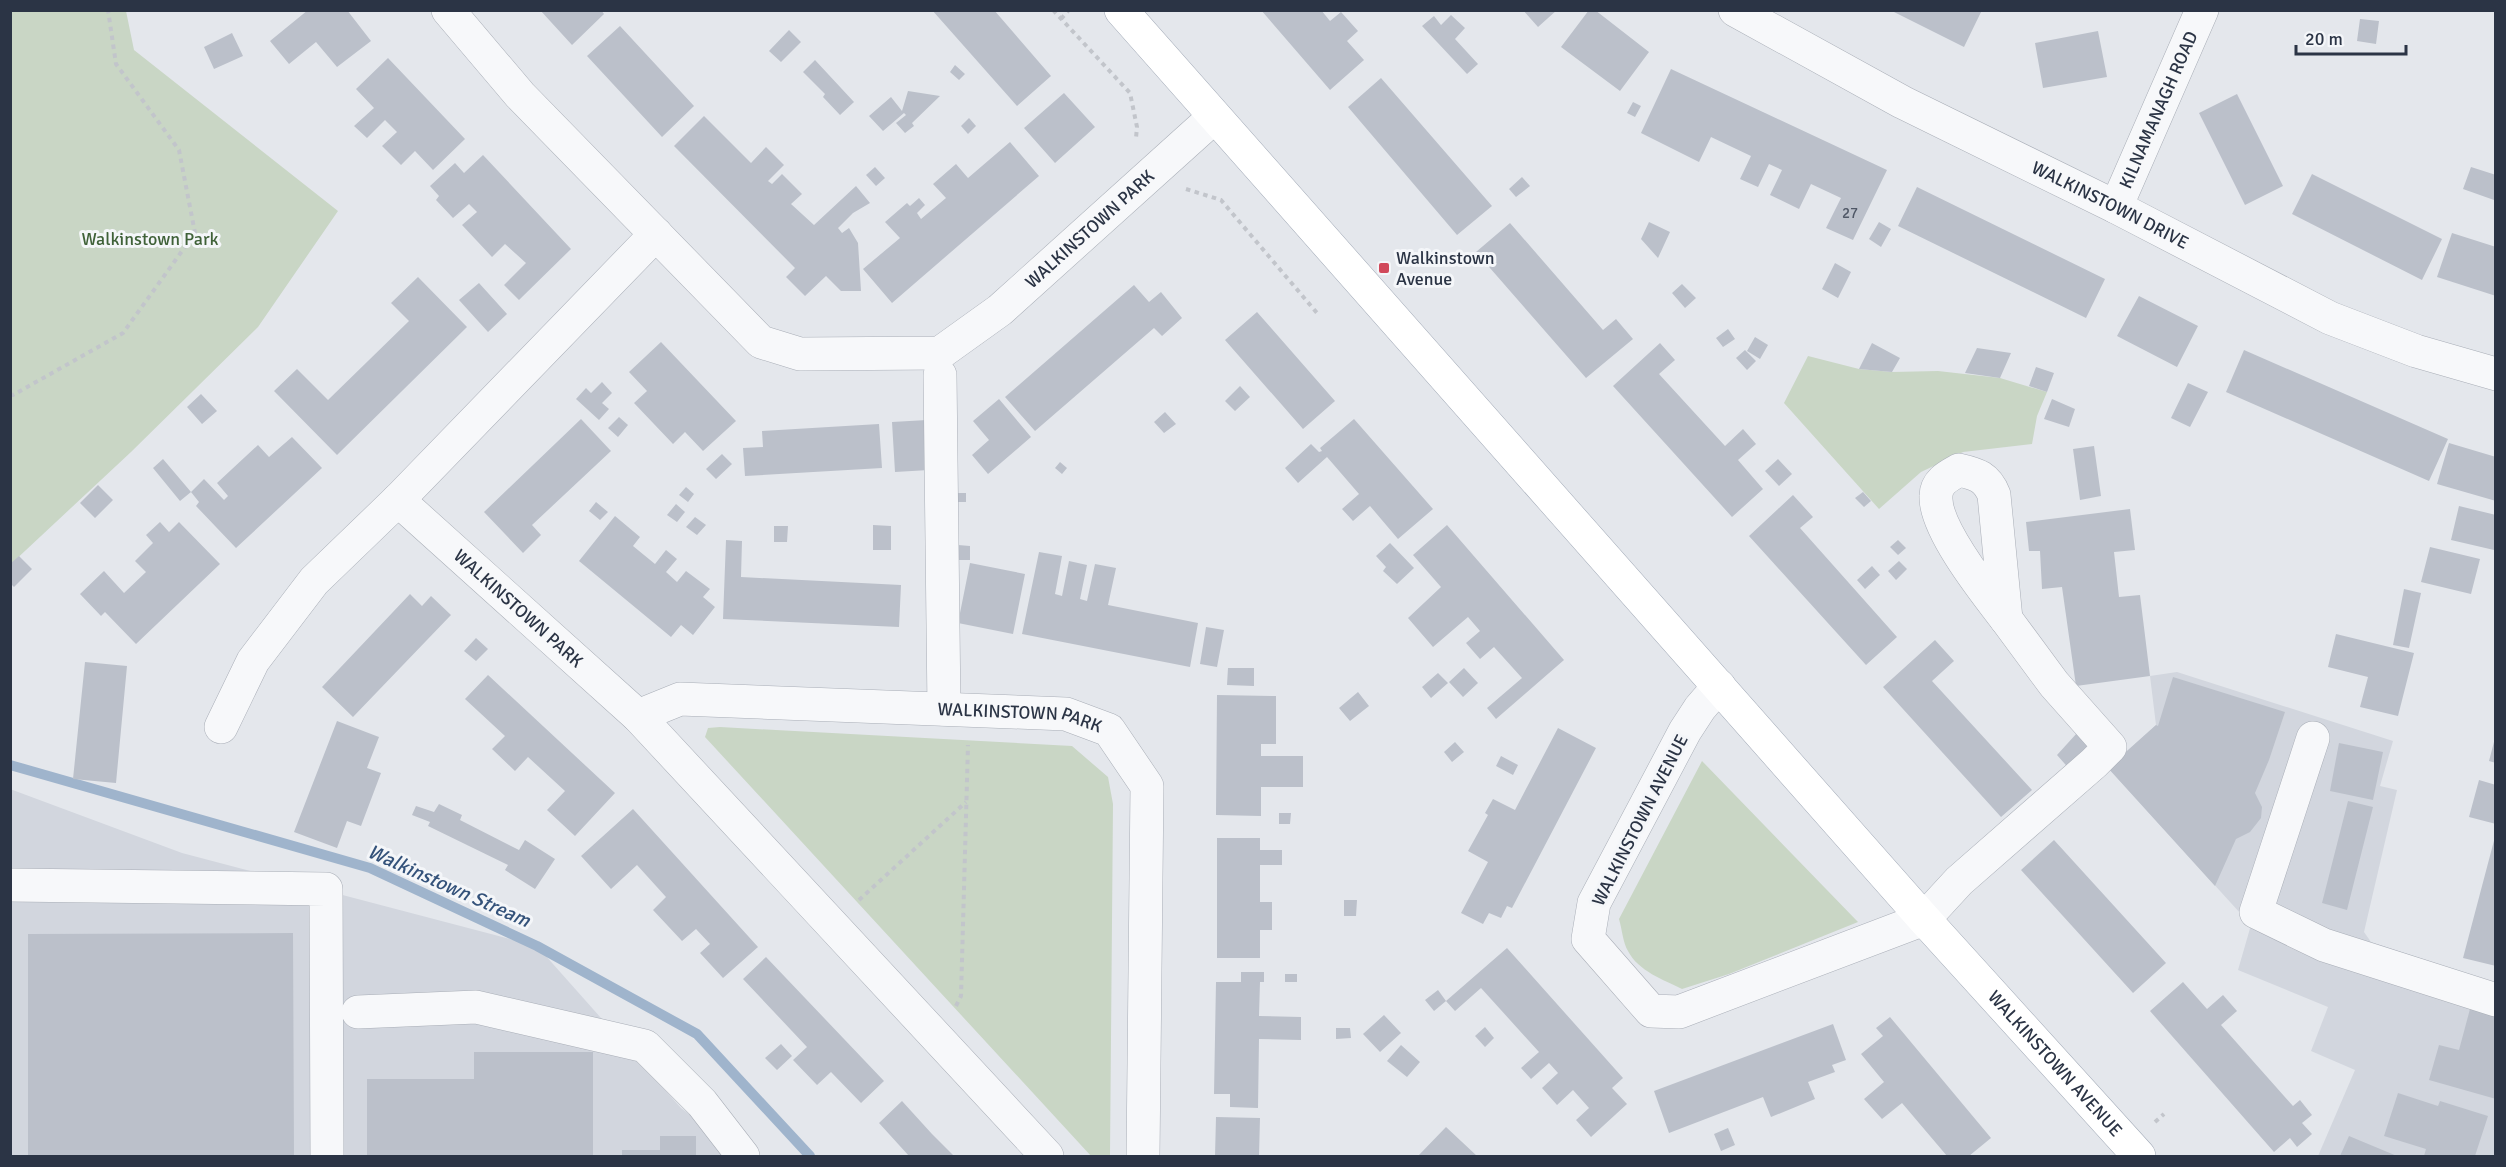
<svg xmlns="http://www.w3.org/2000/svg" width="2506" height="1167" font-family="Signika,sans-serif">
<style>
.built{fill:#d2d6de}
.green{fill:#c9d6c5}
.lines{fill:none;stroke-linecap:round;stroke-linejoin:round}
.stream{stroke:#9fb4cc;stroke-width:10}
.building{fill:#bbc0ca}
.minor-casing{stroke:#a9aeb7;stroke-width:34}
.major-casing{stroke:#a3abb8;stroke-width:34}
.path{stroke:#c2c5cb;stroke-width:4;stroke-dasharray:4.5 4.5;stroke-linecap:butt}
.minor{stroke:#f7f8fa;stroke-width:33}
.major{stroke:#fff;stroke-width:33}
.poi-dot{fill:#d1495b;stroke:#f4f6f9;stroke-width:2}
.labels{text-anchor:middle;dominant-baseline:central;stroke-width:6;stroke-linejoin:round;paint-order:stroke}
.number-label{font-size:15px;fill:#4f5766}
.street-label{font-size:18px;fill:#2b3445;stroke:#f4f6f9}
.park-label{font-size:18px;fill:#3f6138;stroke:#f4f6f9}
.poi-label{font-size:18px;fill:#2b3445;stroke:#f4f6f9;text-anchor:start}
.water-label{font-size:20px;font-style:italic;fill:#34527a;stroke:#f4f6f9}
</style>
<rect width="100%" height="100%" fill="#e4e7ec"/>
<path class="built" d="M 2177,672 L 2393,741 L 2380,786 L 2397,790 L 2364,932 L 2371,942 L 2495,983 L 2495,1156 L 2318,1156 L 2355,1070 L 2311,1051 L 2328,1007 L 2238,970 L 2251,925 L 2108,768 L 2156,725 L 2150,676 Z
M 10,789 L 182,853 L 537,946 L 681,1108 L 745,1156 L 11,1156 Z"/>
<path class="green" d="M 10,11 L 126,11 L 134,50 L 338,211 L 258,327 L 131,452 L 11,564 Z
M 1808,356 L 1859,369 L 1892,372 L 1938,371 L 2000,378 L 2047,392 L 2037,416 L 2032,444 L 1963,452 L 1921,472 L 1879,509 L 1784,403 Z
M 720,727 L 1072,746 L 1108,777 L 1113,804 L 1110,1156 L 1091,1156 L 705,737 L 708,728 Z
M 1702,761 L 1858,922 L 1729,974 L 1682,989 C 1664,980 1638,971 1628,951 C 1623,943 1622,929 1619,919 Z"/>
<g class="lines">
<path class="stream" d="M 10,765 L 370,868 L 537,946 L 697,1034 L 810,1156"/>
</g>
<path class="building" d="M 308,10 L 347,10 L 371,41 L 337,67 L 316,42 L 289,64 L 270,41 Z
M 540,10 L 601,10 L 604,14 L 572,45 Z
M 932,10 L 994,10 L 1051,76 L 1017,106 Z
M 1261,10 L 1321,10 L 1330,21 L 1341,12 L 1358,31 L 1347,41 L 1364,60 L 1330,90 Z
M 1523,10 L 1557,10 L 1538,27 Z
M 1589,10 L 1595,10 L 1649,52 L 1620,91 L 1561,47 Z
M 1890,10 L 1982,10 L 1964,47 Z
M 1451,15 L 1465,28 L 1455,39 L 1478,64 L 1467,74 L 1422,26 L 1434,16 L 1441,25 Z
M 2360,19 L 2379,21 L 2376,44 L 2357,41 Z
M 620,26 L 694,106 L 662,137 L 587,56 Z
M 789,30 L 801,42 L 781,62 L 769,51 Z
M 2098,31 L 2107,77 L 2043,88 L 2035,43 Z
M 232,33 L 243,56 L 214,69 L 204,47 Z
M 388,58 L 465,139 L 433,170 L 415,151 L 401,165 L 382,146 L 397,132 L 385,120 L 367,138 L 354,126 L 374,108 L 356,89 Z
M 815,60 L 854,102 L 840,115 L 823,97 L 825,94 L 803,72 Z
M 955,65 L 965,74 L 959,80 L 950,72 Z
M 1671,69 L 1887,170 L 1853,240 L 1826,228 L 1841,198 L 1811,184 L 1799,209 L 1770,195 L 1782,170 L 1769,164 L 1758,187 L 1740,179 L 1751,156 L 1711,137 L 1699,162 L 1641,133 Z
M 1381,78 L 1492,206 L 1457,235 L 1348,107 Z
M 908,91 L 940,96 L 912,123 L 914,126 L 905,133 L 896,123 L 906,115 L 904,113 L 883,131 L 869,116 L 891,97 L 902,111 Z
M 1064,93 L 1095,127 L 1055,163 L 1024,128 Z
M 2237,94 L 2283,186 L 2245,205 L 2199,113 Z
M 1633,102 L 1641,106 L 1635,117 L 1627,113 Z
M 704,116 L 751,163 L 766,147 L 784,165 L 768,181 L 772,184 L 782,174 L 802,194 L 791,204 L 814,225 L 856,186 L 870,203 L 853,213 L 838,228 L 842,233 L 849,228 L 858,243 L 861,291 L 841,291 L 826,276 L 805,296 L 786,277 L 795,268 L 674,146 Z
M 969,118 L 976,126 L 968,134 L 961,126 Z
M 1010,142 L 1039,176 L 892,303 L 863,269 L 900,238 L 885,222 L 907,203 L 910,206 L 919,198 L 925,205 L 917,213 L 921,219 L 946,198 L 933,184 L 956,164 L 968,178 Z
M 483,155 L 571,249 L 519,300 L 504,285 L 526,263 L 505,244 L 492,257 L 462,225 L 477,212 L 469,204 L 453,218 L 436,200 L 439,196 L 430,186 L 455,163 L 464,173 Z
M 875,167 L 885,178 L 876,186 L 866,175 Z
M 2471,167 L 2496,175 L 2494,200 L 2463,189 Z
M 2312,174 L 2442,239 L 2422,280 L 2292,214 Z
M 1522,177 L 1530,186 L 1516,197 L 1509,189 Z
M 1917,187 L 2105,279 L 2086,318 L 1898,226 Z
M 1649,222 L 1670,232 L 1658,258 L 1641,239 Z
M 1879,222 L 1891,229 L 1881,247 L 1869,239 Z
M 1510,223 L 1603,330 L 1616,319 L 1633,339 L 1586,378 L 1476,252 Z
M 2452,233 L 2496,247 L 2496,296 L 2437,277 Z
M 1835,263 L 1851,272 L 1838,298 L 1822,289 Z
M 418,277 L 467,327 L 337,455 L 274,391 L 297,369 L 328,400 L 409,321 L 391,303 Z
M 479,283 L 507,314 L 488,332 L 459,300 Z
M 1682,284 L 1696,298 L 1685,308 L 1672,293 Z
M 1134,285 L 1149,302 L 1161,292 L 1182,318 L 1162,336 L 1154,328 L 1035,431 L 1005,397 Z
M 2139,296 L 2198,326 L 2177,367 L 2117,336 Z
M 1257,312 L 1335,401 L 1303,429 L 1225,340 Z
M 1728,329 L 1735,339 L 1723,347 L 1716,338 Z
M 1755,337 L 1768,345 L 1760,359 L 1747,351 Z
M 661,342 L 736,421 L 703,451 L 685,432 L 673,444 L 634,403 L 647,391 L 629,372 Z
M 1660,343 L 1675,360 L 1659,374 L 1725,446 L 1743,429 L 1756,444 L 1738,460 L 1763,489 L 1732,517 L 1613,386 Z
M 1872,343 L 1900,358 L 1892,372 L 1859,369 Z
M 1977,348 L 2011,353 L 2000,378 L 1965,373 Z
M 1745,350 L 1756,361 L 1747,370 L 1736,358 Z
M 2244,350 L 2448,439 L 2429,481 L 2226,392 Z
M 2036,367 L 2054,373 L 2047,392 L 2029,386 Z
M 602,382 L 612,393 L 602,403 L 609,409 L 599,420 L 576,399 L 586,388 L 591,393 Z
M 2188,383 L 2208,392 L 2190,427 L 2171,418 Z
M 1240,386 L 1250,397 L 1235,411 L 1225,401 Z
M 201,394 L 217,411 L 202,424 L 187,407 Z
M 999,399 L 1031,437 L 988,474 L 972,455 L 989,440 L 973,421 Z
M 2052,399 L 2075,409 L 2069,427 L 2044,419 Z
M 1165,412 L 1176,424 L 1164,433 L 1154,422 Z
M 619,417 L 628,425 L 618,437 L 608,428 Z
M 581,419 L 611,451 L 532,525 L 541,535 L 523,553 L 484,512 Z
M 1354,419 L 1433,509 L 1398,539 L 1370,506 L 1353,521 L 1342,509 L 1359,494 L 1327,457 L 1298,483 L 1285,468 L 1311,444 L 1319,452 L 1322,451 L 1320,448 Z
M 927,420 L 929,470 L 895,472 L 892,422 Z
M 879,424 L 882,468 L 745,476 L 743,448 L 763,447 L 762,431 Z
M 292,437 L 322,468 L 236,548 L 196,506 L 199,502 L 191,492 L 204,479 L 224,500 L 228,496 L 217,483 L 258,445 L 269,457 Z
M 2449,443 L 2496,457 L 2496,501 L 2437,484 Z
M 2094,446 L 2101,496 L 2080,500 L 2073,449 Z
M 722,454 L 732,464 L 716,479 L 706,469 Z
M 163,459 L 191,492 L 180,501 L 153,468 Z
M 1778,459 L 1792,474 L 1779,486 L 1765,471 Z
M 1060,462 L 1067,468 L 1062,474 L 1055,468 Z
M 98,485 L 113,500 L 95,518 L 80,503 Z
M 686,487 L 694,494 L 688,502 L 679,495 Z
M 1863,492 L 1871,501 L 1864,507 L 1855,498 Z
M 952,493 L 966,493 L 966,502 L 953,502 Z
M 1793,495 L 1813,517 L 1800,528 L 1897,637 L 1866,665 L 1749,536 Z
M 596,502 L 608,512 L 600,520 L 589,511 Z
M 676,504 L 685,512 L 677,522 L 667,515 Z
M 2459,506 L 2496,515 L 2494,550 L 2451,540 Z
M 2130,509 L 2135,550 L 2114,552 L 2119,597 L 2140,595 L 2150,676 L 2076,686 L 2062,587 L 2042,589 L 2040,551 L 2029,551 L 2026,522 Z
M 615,516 L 640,537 L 633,546 L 655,564 L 666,550 L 677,559 L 666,572 L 677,582 L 686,571 L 710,589 L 703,597 L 715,607 L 693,635 L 681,625 L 671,637 L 579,561 Z
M 695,517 L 706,525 L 697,535 L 686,527 Z
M 160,522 L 169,532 L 179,522 L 220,564 L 136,644 L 105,612 L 101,616 L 80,594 L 104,571 L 124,593 L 146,572 L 135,561 L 153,543 L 146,535 Z
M 873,525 L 891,526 L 891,550 L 873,550 Z
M 1447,525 L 1564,660 L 1496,719 L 1487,708 L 1522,678 L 1494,647 L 1480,659 L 1466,643 L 1480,631 L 1468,617 L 1433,647 L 1408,618 L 1441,587 L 1413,555 Z
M 774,526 L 788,526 L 787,542 L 774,542 Z
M 726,540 L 742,541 L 741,577 L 901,585 L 899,627 L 723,619 Z
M 1898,540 L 1906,548 L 1898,555 L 1890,547 Z
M 1390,543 L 1414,568 L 1397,584 L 1383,571 L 1386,567 L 1376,556 Z
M 958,545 L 970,546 L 970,560 L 958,560 Z
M 2430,547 L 2480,559 L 2471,594 L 2421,582 Z
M 1039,552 L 1062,556 L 1055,594 L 1062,596 L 1069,561 L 1087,565 L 1080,599 L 1087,601 L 1095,564 L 1116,568 L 1108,605 L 1198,623 L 1190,667 L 1022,634 Z
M 19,556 L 32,569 L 14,587 L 10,583 L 10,564 Z
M 1899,561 L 1907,569 L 1896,580 L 1888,571 Z
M 970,563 L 1025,574 L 1013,634 L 958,623 Z
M 1872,566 L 1880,575 L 1865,589 L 1857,580 Z
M 2404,589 L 2421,593 L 2409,648 L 2393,645 Z
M 410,594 L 422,606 L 431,596 L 451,615 L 353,717 L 322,687 Z
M 1206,627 L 1224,630 L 1217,667 L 1200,664 Z
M 2336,634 L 2414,653 L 2398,716 L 2360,707 L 2368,677 L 2328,667 Z
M 476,638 L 488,649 L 476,661 L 464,651 Z
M 1935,640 L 1954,661 L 1932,681 L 2032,790 L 2001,817 L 1883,687 Z
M 85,662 L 127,666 L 116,783 L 73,779 Z
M 1228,668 L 1254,668 L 1254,686 L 1227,685 Z
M 1464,668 L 1478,683 L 1463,697 L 1449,682 Z
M 1438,673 L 1448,683 L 1431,698 L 1422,687 Z
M 488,675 L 615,793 L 575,836 L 547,810 L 565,791 L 528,757 L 515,771 L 492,749 L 505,736 L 465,699 Z
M 2173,677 L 2285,712 L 2269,760 L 2255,793 L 2262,807 L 2261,818 L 2250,832 L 2236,839 L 2215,886 L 2108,768 L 2156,725 L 2158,726 Z
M 1358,692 L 1369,706 L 1350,721 L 1339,708 Z
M 1217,695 L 1276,696 L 1276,744 L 1261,744 L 1261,756 L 1303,756 L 1303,787 L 1261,787 L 1261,816 L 1216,815 Z
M 337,721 L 379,737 L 367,768 L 381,773 L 361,826 L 347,821 L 337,848 L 294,832 Z
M 1558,728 L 1596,748 L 1512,908 L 1507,906 L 1501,918 L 1489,913 L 1483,924 L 1461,913 L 1488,862 L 1468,851 L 1488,815 L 1485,813 L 1493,799 L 1515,810 Z
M 2077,733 L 2090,749 L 2072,772 L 2057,755 Z
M 2495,738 L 2496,739 L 2496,763 L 2489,761 Z
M 1455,742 L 1464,752 L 1452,762 L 1444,752 Z
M 2339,743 L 2383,752 L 2373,800 L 2330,791 Z
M 1501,756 L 1518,765 L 1513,775 L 1496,766 Z
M 2479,780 L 2496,785 L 2496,824 L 2469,817 Z
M 2348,801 L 2373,807 L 2347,910 L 2322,903 Z
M 439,804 L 462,815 L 460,820 L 519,850 L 525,840 L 555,859 L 535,889 L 505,870 L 508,865 L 428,826 L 430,822 L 412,815 L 416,806 L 434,812 Z
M 633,809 L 758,947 L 723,978 L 700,953 L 710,944 L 696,929 L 682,941 L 653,910 L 666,897 L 637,865 L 611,889 L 581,856 Z
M 1279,813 L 1291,813 L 1290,824 L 1279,824 Z
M 2496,833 L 2496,966 L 2463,958 Z
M 1217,838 L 1260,838 L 1260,850 L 1282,850 L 1282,865 L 1260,865 L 1260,902 L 1272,902 L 1272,930 L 1260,930 L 1260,958 L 1217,958 Z
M 2054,840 L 2166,963 L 2133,993 L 2021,870 Z
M 1344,900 L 1357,900 L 1356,916 L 1344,916 Z
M 293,933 L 294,1156 L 28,1156 L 28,934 Z
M 1507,948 L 1623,1078 L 1612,1088 L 1627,1104 L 1591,1137 L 1576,1120 L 1589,1108 L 1573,1090 L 1557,1105 L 1542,1088 L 1558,1073 L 1549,1063 L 1531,1079 L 1521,1068 L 1539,1052 L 1481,988 L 1455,1011 L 1446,1001 Z
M 766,957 L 884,1081 L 861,1103 L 831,1072 L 817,1085 L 793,1060 L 807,1047 L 743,979 Z
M 1241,972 L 1264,972 L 1264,982 L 1260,982 L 1259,1016 L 1301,1017 L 1301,1040 L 1259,1039 L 1258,1108 L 1230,1107 L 1230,1094 L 1214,1094 L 1216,982 L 1241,982 Z
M 1285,974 L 1297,974 L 1297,982 L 1285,982 Z
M 2183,982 L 2207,1009 L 2223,995 L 2237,1011 L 2221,1025 L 2293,1106 L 2300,1100 L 2312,1115 L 2302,1123 L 2312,1134 L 2297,1147 L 2290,1138 L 2274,1152 L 2150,1011 Z
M 1438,990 L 1446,1001 L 1434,1011 L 1425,1000 Z
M 2470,1009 L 2496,1017 L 2496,1099 L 2429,1080 L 2439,1045 L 2459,1050 Z
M 1384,1015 L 1401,1033 L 1380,1052 L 1363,1034 Z
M 1890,1017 L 1991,1138 L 1969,1156 L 1947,1156 L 1902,1103 L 1882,1119 L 1864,1099 L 1884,1082 L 1861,1054 L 1883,1036 L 1876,1028 Z
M 1833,1024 L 1846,1060 L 1832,1065 L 1835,1072 L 1808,1082 L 1815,1099 L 1771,1117 L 1763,1097 L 1669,1133 L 1654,1091 Z
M 1485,1027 L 1494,1038 L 1485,1047 L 1475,1036 Z
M 1336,1028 L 1350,1028 L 1351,1038 L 1336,1039 Z
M 781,1044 L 792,1056 L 777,1070 L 765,1058 Z
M 1401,1045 L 1420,1062 L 1407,1077 L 1387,1061 Z
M 474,1052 L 593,1052 L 593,1156 L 367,1156 L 367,1079 L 474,1079 Z
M 2398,1093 L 2438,1106 L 2440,1101 L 2488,1116 L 2475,1156 L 2424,1156 L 2426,1149 L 2384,1136 Z
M 902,1101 L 932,1134 L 954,1156 L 909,1156 L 879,1123 Z
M 1216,1117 L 1260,1118 L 1259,1156 L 1215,1156 Z
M 1446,1127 L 1477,1156 L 1418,1156 Z
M 1728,1128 L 1735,1145 L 1721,1151 L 1714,1134 Z
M 660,1136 L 696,1136 L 696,1156 L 622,1156 L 622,1150 L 660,1150 Z
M 2349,1136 L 2397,1156 L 2340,1156 Z"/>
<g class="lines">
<g class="minor-casing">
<g id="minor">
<path id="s1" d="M 448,10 L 520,95 L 761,342 L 800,354 L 940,353 L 1000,310 L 1213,118"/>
<path id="s2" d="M 1735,10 L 1902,102 L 2116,207 L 2330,318 L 2416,351 L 2496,374"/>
<path id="s3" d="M 2116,207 L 2202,10"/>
<path d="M 940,375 L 944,709"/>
<path d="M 1959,470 C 1977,474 1987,477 1994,495 L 2006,619 C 1986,593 1934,528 1936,496 C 1936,482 1948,476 1959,470 Z"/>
<path id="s4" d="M 398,500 L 638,716 L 1047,1156"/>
<path d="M 1719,686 L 1700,708 L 1685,731 L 1594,903 L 1588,939 L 1651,1011 L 1679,1012 L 1924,919 L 1959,881 L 2094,763 L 2110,747 L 2054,684 L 2006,619"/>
<path id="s5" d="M 638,716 L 680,699 L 1066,714 L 1109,730 L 1147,786 L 1143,1156"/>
<path d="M 221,727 L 253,661 L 314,581 L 398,500 L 656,234"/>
<path d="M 2313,738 L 2256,912 L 2324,945 L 2496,1000"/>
<path d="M 10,885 L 326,889 L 327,1156"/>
<path d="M 358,1012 L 476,1007 L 645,1046 L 702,1103 L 743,1156"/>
</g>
</g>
<g class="major-casing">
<g id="major">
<path id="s6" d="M 1121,10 L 1924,919 L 2139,1156"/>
</g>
</g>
<path class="path" d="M 1053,10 L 1130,93 L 1137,127 L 1136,138
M 1061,19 L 1069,10
M 1186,189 L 1221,200 L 1317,313
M 10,394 L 13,395 L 123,333 L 195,233 L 179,150 L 116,64 L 108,10
M 859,900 L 966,802
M 956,1006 L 961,996 L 968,745
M 2155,1122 L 2164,1114"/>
<use href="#minor" class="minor"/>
<use href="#major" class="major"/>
</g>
<rect class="poi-dot" x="1378" y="262" width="12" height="12" rx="3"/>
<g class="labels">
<g class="number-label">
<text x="1850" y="213">27</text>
</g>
<g class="street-label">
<text stroke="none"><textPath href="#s3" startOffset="106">KILNAMANAGH ROAD</textPath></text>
<text stroke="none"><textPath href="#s2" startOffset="423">WALKINSTOWN DRIVE</textPath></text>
<text stroke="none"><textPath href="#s1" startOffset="832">WALKINSTOWN PARK</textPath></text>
<text stroke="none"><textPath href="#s4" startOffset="162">WALKINSTOWN PARK</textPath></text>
<text stroke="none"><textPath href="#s5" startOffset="386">WALKINSTOWN PARK</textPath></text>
<text transform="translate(1640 820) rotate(-63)">WALKINSTOWN AVENUE</text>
<text stroke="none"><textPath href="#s6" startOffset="1408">WALKINSTOWN AVENUE</textPath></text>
</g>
<g class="park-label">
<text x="150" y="239">Walkinstown Park</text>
</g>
<g class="poi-label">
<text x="1396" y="258">Walkinstown<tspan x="1396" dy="21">Avenue</tspan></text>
</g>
<g class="water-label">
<text transform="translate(449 886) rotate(24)">Walkinstown Stream</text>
</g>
</g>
<rect width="2506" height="1167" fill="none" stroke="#2b3445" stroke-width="24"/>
<path d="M2296 45v9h110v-9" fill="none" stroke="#2b3445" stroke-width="3"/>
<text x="2305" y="45" font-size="18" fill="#2b3445" stroke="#f4f6f9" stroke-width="4.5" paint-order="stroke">20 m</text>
</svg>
